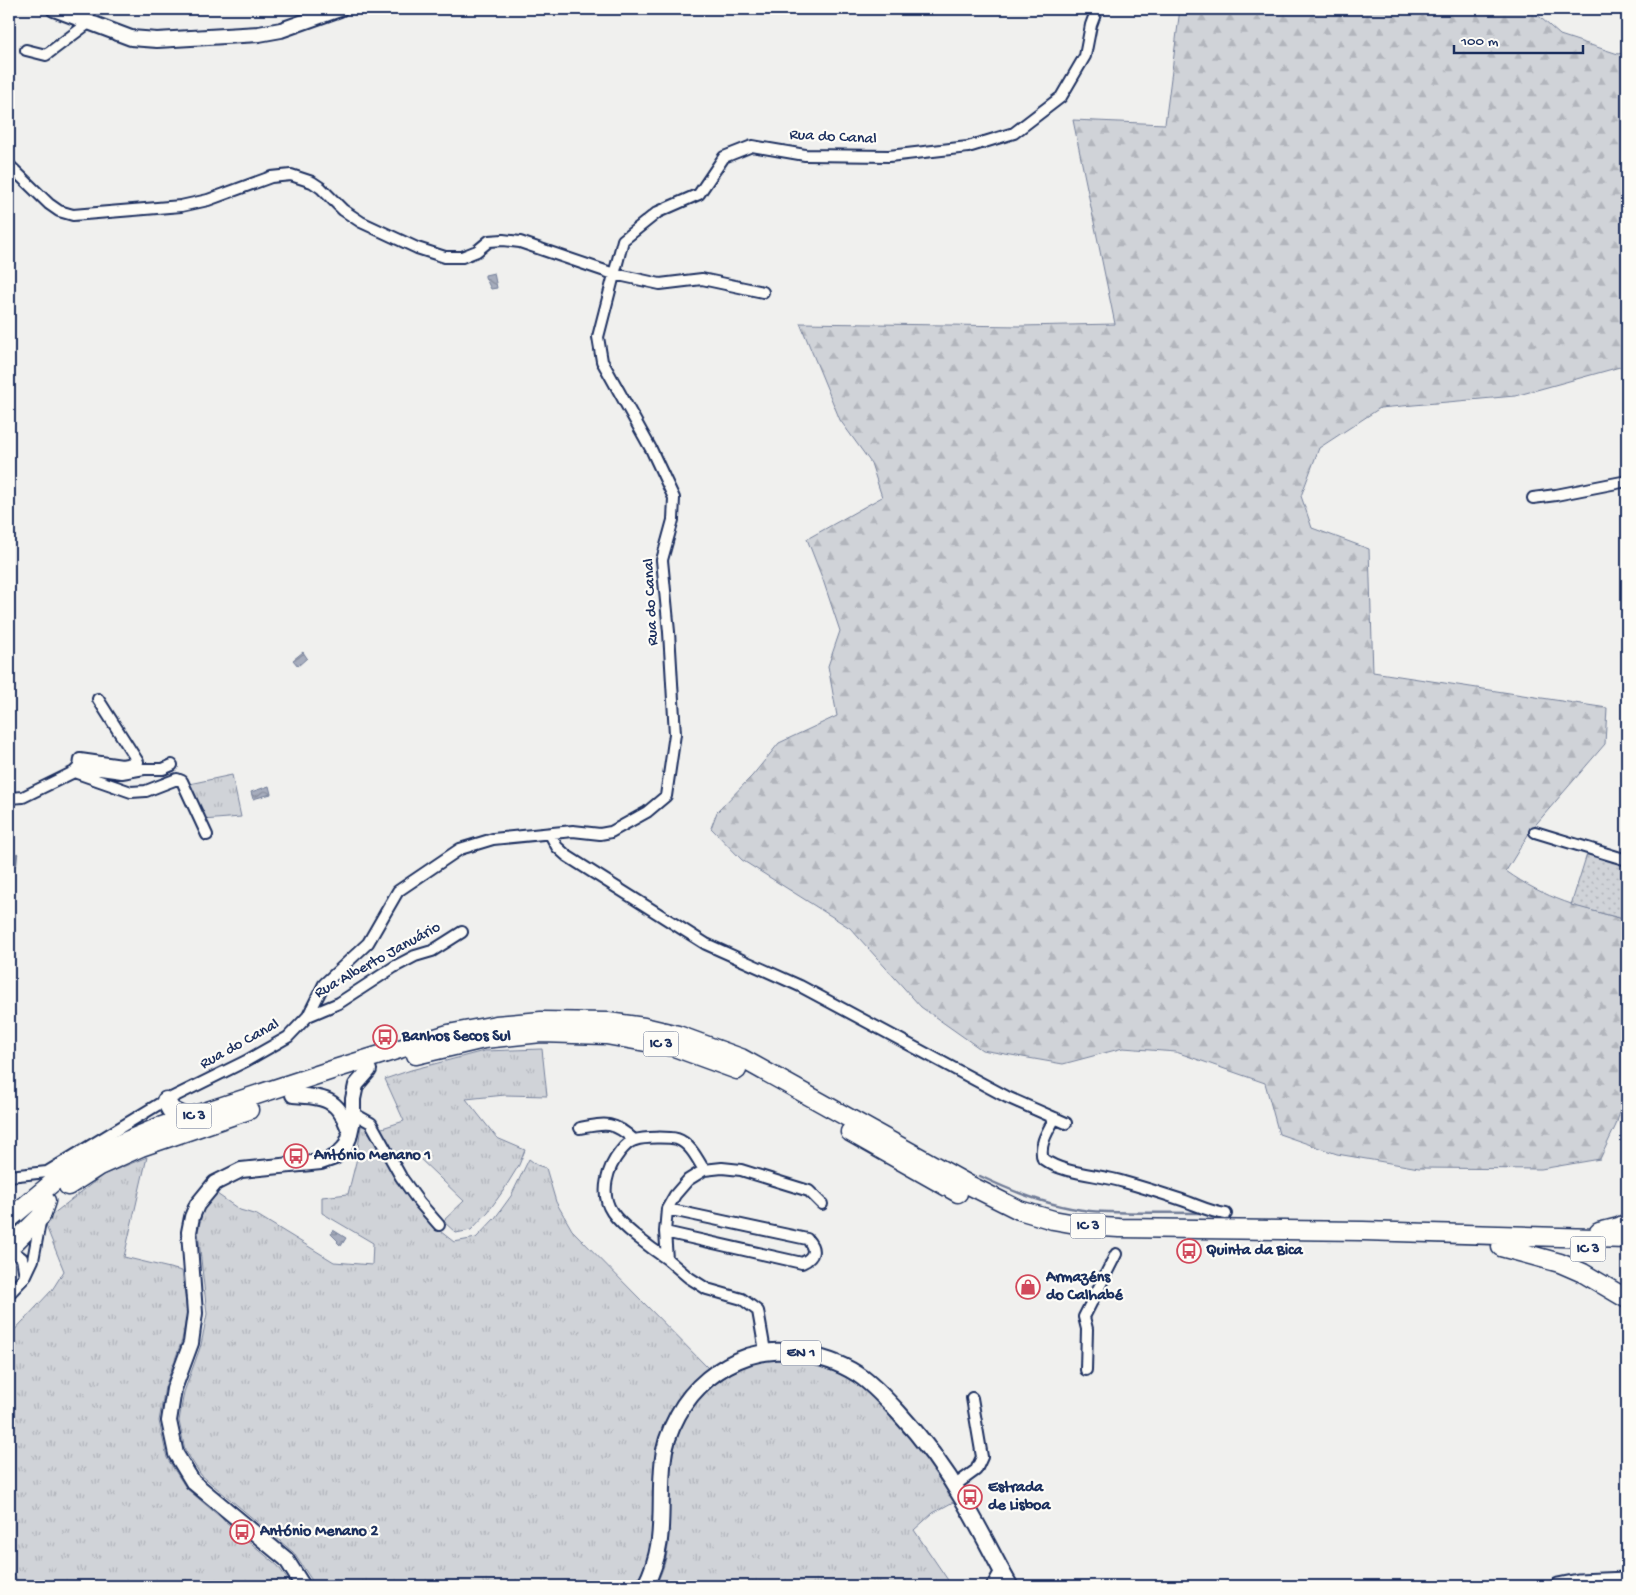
<svg xmlns="http://www.w3.org/2000/svg" width="1636" height="1595" font-family="'Gochi Hand',sans-serif">
<style>
.grass{fill:url(#grass-tufts);stroke:#76819b}
.forest{fill:url(#forest-firs);stroke:#76819b}
.park{fill:url(#park-dots);stroke:#76819b}
.water{fill:url(#water-waves);stroke:#6f7b97}
.lines{fill:none;stroke-linecap:round;stroke-linejoin:round}
.stream{stroke:#6f7b97;stroke-width:2.5}
.street-casing{stroke:#1b2f5e;stroke-width:14}
.secondary-casing{stroke:#1b2f5e;stroke-width:18}
.primary-casing{stroke:#1b2f5e;stroke-width:19}
.highway-casing{stroke:#1b2f5e;stroke-width:21}
.street{stroke:#fdfcf7;stroke-width:10}
.secondary{stroke:#fdfcf7;stroke-width:14}
.primary{stroke:#fdfcf7;stroke-width:15}
.highway{stroke:#fdfcf7;stroke-width:18}
.labels{text-anchor:middle;dominant-baseline:central;stroke-width:4.5;stroke-linejoin:round;paint-order:stroke}
.shield{fill:#fdfcf7;stroke:#5f6c8c;stroke-width:1}
.shield-label{font-size:15px;font-weight:bold;fill:#1b2f5e}
.street-label{font-size:16px;fill:#1b2f5e;stroke:#fdfcf7}
.poi-label{font-size:16px;font-weight:bold;fill:#1b2f5e;stroke:#fdfcf7;text-anchor:start}
</style>
<defs>
<pattern id="grass-tufts" width="24" height="20" patternUnits="userSpaceOnUse" patternTransform="scale(1.25)"><rect width="24" height="20" fill="#d0d3d8"/><path d="M3 7l-1-3M5 7V3M7 7l1-3M15 17l-1-3M17 17v-4M19 17l1-3" fill="none" stroke="#b2b5bc"/></pattern>
<pattern id="forest-firs" width="22" height="20" patternUnits="userSpaceOnUse" patternTransform="scale(1.25)"><rect width="22" height="20" fill="#d0d3d8"/><path d="M5 1l3.5 6h-7zM16 11l3.5 6h-7z" fill="#b2b5bc"/></pattern>
<pattern id="park-dots" width="8" height="8" patternUnits="userSpaceOnUse" patternTransform="scale(1.25)"><rect width="8" height="8" fill="#d0d3d8"/><path d="M2 2h.1M6 6h.1" fill="none" stroke="#b2b5bc" stroke-width="1.8" stroke-linecap="round"/></pattern>
<pattern id="water-waves" width="16" height="10" patternUnits="userSpaceOnUse" patternTransform="scale(1.25)"><rect width="16" height="10" fill="#a7adbd"/><path d="M0 5q4-4 8 0t8 0" fill="none" stroke="#878d9d"/></pattern>
</defs>
<rect width="100%" height="100%" fill="#f0f0ee"/>
<filter id="ink" filterUnits="userSpaceOnUse"><feTurbulence type="fractalNoise" baseFrequency=".02" numOctaves="2"/><feDisplacementMap in="SourceGraphic" scale="10" xChannelSelector="R" yChannelSelector="G"/><feConvolveMatrix kernelMatrix="1 2 1 2 8 2 1 2 1" color-interpolation-filters="sRGB"/></filter>
<g filter="url(#ink)">
<path class="grass" d="M 232,775 L 241,817 L 203,820 L 189,784 Z
M 542,1049 L 547,1096 L 505,1095 L 466,1099 L 497,1138 L 525,1150 L 519,1165 L 503,1191 L 488,1212 L 471,1230 L 456,1233 L 443,1221 L 464,1201 L 416,1155 L 396,1159 L 379,1129 L 404,1121 L 385,1079 L 411,1070 L 484,1051 Z
M 369,1125 L 436,1228 L 454,1242 L 476,1238 L 495,1218 L 511,1196 L 529,1159 L 537,1165 L 546,1168 L 556,1202 L 572,1230 L 709,1369 C 679,1387 659,1425 655,1459 C 651,1488 656,1518 652,1547 C 649,1561 643,1574 636,1586 L 314,1586 L 313,1582 L 293,1552 L 201,1475 L 185,1450 L 179,1421 L 184,1392 L 201,1345 L 207,1314 L 198,1231 L 203,1209 L 217,1194 L 240,1210 L 257,1215 L 334,1262 L 372,1265 L 373,1243 L 322,1213 L 322,1197 L 348,1194 L 356,1162 L 361,1126 Z
M 147,1157 L 124,1257 L 182,1271 L 187,1313 L 182,1340 L 165,1387 L 159,1421 L 167,1458 L 186,1488 L 278,1566 L 292,1586 L 21,1586 L 9,1567 L 9,1336 L 52,1290 L 64,1271 L 44,1221 L 103,1175 Z
M 766,1358 C 783,1358 800,1359 816,1363 C 880,1382 920,1449 955,1501 L 933,1513 L 914,1530 L 952,1586 L 655,1586 C 672,1556 669,1530 669,1497 C 669,1424 697,1381 766,1358 Z"/>
<path class="forest" d="M 1180,9 L 1531,9 L 1560,35 L 1618,54 L 1627,52 L 1627,365 L 1515,396 L 1380,408 L 1319,448 L 1301,496 L 1312,528 L 1369,549 L 1373,672 L 1607,708 L 1605,744 L 1531,830 L 1506,871 C 1545,899 1582,908 1627,920 L 1627,1089 L 1616,1125 L 1600,1159 L 1541,1169 L 1419,1168 L 1337,1154 L 1279,1134 L 1265,1083 L 1176,1052 L 1123,1048 L 1063,1064 L 982,1050 L 921,1007 L 850,928 L 742,860 L 711,828 L 717,812 L 752,776 L 779,743 L 837,716 L 828,666 L 840,631 L 823,580 L 807,539 L 882,497 L 871,463 L 840,420 L 800,323 L 1021,326 L 1115,324 L 1073,120 L 1165,124 Z"/>
<path class="park" d="M 1587,854 L 1627,866 L 1627,920 L 1571,905 Z"/>
<path class="water" d="M 494,273 L 497,288 L 491,289 L 485,277 L 485,275 Z
M 303,652 L 307,658 L 298,666 L 293,660 Z
M 269,786 L 271,794 L 253,799 L 251,792 Z
M 333,1230 L 346,1238 L 341,1246 L 337,1242 L 338,1241 L 331,1234 Z"/>
<g class="lines">
<path class="stream" d="M 9,866 L 16,864 L 17,854
M 980,1176 C 1015,1193 1051,1207 1090,1211 C 1127,1214 1165,1212 1202,1213"/>
<g class="street-casing">
<path id="street" d="M 26,50 L 46,55 L 90,22
M 9,165 L 49,204 L 59,211 L 73,215 L 181,206 L 208,200 L 271,177 L 291,175 L 312,182 L 321,188 L 343,210 L 361,222 L 417,248 L 445,257 L 462,257 L 477,251 L 489,241 L 503,240 L 520,242 L 614,274 L 660,284 L 702,279 L 763,292
M 1533,498 L 1556,495 L 1627,481
M 79,767 L 122,773 L 144,769 L 163,769 L 172,765
M 74,772 L 131,792 L 146,791 L 177,779 L 182,781 L 207,835
M 9,798 L 23,797 L 74,772 L 79,767 L 80,759 L 122,765 L 138,762 L 98,699
M 1535,832 L 1627,860
M 550,834 L 557,847 L 567,856 L 706,944 L 800,986 L 1007,1097 L 1066,1123
M 308,1016 L 339,1003 L 394,967 L 415,956 L 432,951 L 462,932
M 353,1113 L 371,1123 L 401,1177 L 419,1202 L 439,1225
M 1055,1118 C 1049,1129 1038,1145 1043,1159 C 1065,1175 1099,1174 1124,1182 C 1142,1187 1161,1193 1179,1199 C 1195,1204 1209,1212 1226,1214
M 580,1128 C 606,1123 614,1121 634,1140
M 9,1176 L 47,1172 L 159,1104 L 246,1061 L 288,1037 L 308,1016 L 324,984 L 368,943 L 398,891 L 460,849 L 493,839 L 573,831 L 600,834 L 611,832 L 647,812 L 666,796 L 675,734 L 669,632 L 662,560 L 673,520 L 674,498 L 651,449 L 602,361 L 598,337 L 623,240 L 658,212 L 699,194 L 724,157 L 752,146 L 805,155 L 889,156 L 968,147 L 1014,133 L 1061,97 L 1085,56 L 1091,25 L 1097,9
M 665,1232 L 802,1263 C 815,1257 816,1249 807,1239 L 667,1209
M 9,1249 L 22,1258 L 25,1276
M 667,1259 C 652,1249 622,1227 612,1212 C 599,1193 608,1167 620,1152 C 624,1147 629,1141 635,1140 C 644,1137 669,1137 677,1139 C 690,1143 698,1160 704,1170
M 9,1294 L 25,1277 L 33,1260 L 41,1217
M 765,1351 L 758,1311 L 742,1299 L 707,1289 L 688,1277 L 667,1259 L 665,1232 L 667,1209 L 675,1195 L 688,1180 L 704,1170 L 722,1168 L 741,1170 L 809,1191 L 822,1204
M 1086,1370 L 1087,1329 L 1084,1317 L 1116,1254
M 954,1486 L 976,1470 L 982,1457 L 972,1398
M 992,1586 L 1001,1570"/>
</g>
<g class="secondary-casing">
<path id="secondary" d="M 54,9 L 131,38 L 157,40 L 259,34 L 281,30 L 340,9
M 293,1095 C 324,1097 338,1098 349,1130
M 303,1586 L 286,1559 L 193,1482 L 176,1454 L 169,1421 L 174,1389 L 191,1343 L 195,1313 L 189,1232 L 192,1217 L 197,1205 L 215,1183 L 241,1170 L 321,1162 L 335,1157 L 345,1147 L 349,1138 L 353,1120 L 353,1099 L 356,1085 L 369,1070"/>
</g>
<g class="primary-casing">
<path id="primary" d="M 645,1586 C 668,1543 658,1507 663,1461 C 664,1445 671,1428 678,1415 C 693,1387 719,1366 749,1356 C 769,1350 784,1350 804,1354 C 825,1358 847,1366 863,1378 C 876,1388 888,1401 898,1412 C 923,1439 945,1469 963,1500 C 980,1528 994,1558 1010,1586
M 1558,1586 L 1578,1582 L 1627,1580"/>
</g>
<g class="highway-casing">
<path id="highway" d="M 416,1055 L 484,1039 L 541,1033 L 606,1035 L 674,1047 L 737,1070
M 166,1101 L 171,1110 L 187,1118
M 850,1132 L 958,1193
M 68,1186 L 99,1166 L 141,1147 L 249,1110
M 9,1219 L 57,1179 L 93,1155 L 159,1127 L 338,1068 L 448,1034 L 496,1025 L 541,1021 L 608,1022 L 644,1027 L 678,1035 L 741,1058 L 971,1186 L 1019,1210 L 1053,1220 L 1087,1226 L 1119,1228 L 1363,1231 L 1627,1239
M 1599,1232 L 1619,1227 L 1627,1223
M 1501,1247 L 1560,1263 L 1583,1273 L 1627,1299
M 9,1248 L 41,1216 L 46,1201"/>
</g>
<use href="#street" class="street"/>
<use href="#secondary" class="secondary"/>
<use href="#primary" class="primary"/>
<use href="#highway" class="highway"/>
</g>
</g>
<defs>
<g id="bus-ring" transform="scale(1.25)"><circle r="9.5" fill="#fdfcf7" stroke="#d1495b" stroke-width="1.5"/><path d="M-5-6H5V4H4V6H2V4H-2V6H-4V4H-5ZM-3.5-4V0h7V-4ZM-3.5 1.2v1.5H-2V1.2ZM2 1.2v1.5H3.5V1.2Z" fill="#d1495b"/></g>
<g id="shop-ring" transform="scale(1.25)"><circle r="9.5" fill="#fdfcf7" stroke="#d1495b" stroke-width="1.5"/><path d="M-5-2.5h2.3a2.7 3.5 0 0 1 5.4 0H5L5.5 6h-11ZM-1.5-2.5h3a1.5 2.3 0 0 0-3 0Z" fill="#d1495b"/></g>
</defs>
<g fill-rule="evenodd">
<use href="#bus-ring" x="385" y="1037"/>
<use href="#bus-ring" x="296" y="1156"/>
<use href="#bus-ring" x="1189" y="1251"/>
<use href="#shop-ring" x="1028" y="1287"/>
<use href="#bus-ring" x="970" y="1497"/>
<use href="#bus-ring" x="242" y="1532"/>
</g>
<g class="labels">
<g class="shield">
<rect x="643.5" y="1031.5" width="35" height="25" rx="4"/>
<rect x="176.5" y="1103.5" width="35" height="25" rx="4"/>
<rect x="1070.5" y="1213.5" width="35" height="25" rx="4"/>
<rect x="1570.5" y="1236.5" width="35" height="25" rx="4"/>
<rect x="781" y="1340.5" width="40" height="25" rx="4"/>
</g>
<g class="shield-label">
<text x="661" y="1044">IC 3</text>
<text x="194" y="1116">IC 3</text>
<text x="1088" y="1226">IC 3</text>
<text x="1588" y="1249">IC 3</text>
<text x="801" y="1353">EN 1</text>
</g>
<g class="street-label">
<text transform="translate(833 138) rotate(3)">Rua do Canal</text>
<text transform="translate(652 602) rotate(-93)">Rua do Canal</text>
<text transform="translate(378 961) rotate(-29)">Rua Alberto Januário</text>
<text transform="translate(240 1045) rotate(-29)">Rua do Canal</text>
</g>
<g class="poi-label">
<text x="402" y="1037">Banhos Secos Sul</text>
<text x="314" y="1156">António Menano 1</text>
<text x="1206" y="1251">Quinta da Bica</text>
<text x="1046" y="1278">Armazéns<tspan x="1046" dy="18">do Calhabé</tspan></text>
<text x="988" y="1488">Estrada<tspan x="988" dy="18">de Lisboa</tspan></text>
<text x="260" y="1532">António Menano 2</text>
</g>
</g>
<rect width="1636" height="1595" fill="none" stroke="#fdfcf7" stroke-width="30"/>
<rect x="15" y="15" width="1606" height="1565" fill="none" stroke="#1b2f5e" stroke-width="2" filter="url(#ink)"/>
<path d="M1454 45v8h129v-8" fill="none" stroke="#1b2f5e" stroke-width="2.5"/>
<text x="1461" y="45" font-size="15" fill="#1b2f5e" stroke="#fdfcf7" stroke-width="4" paint-order="stroke">100 m</text>
</svg>
